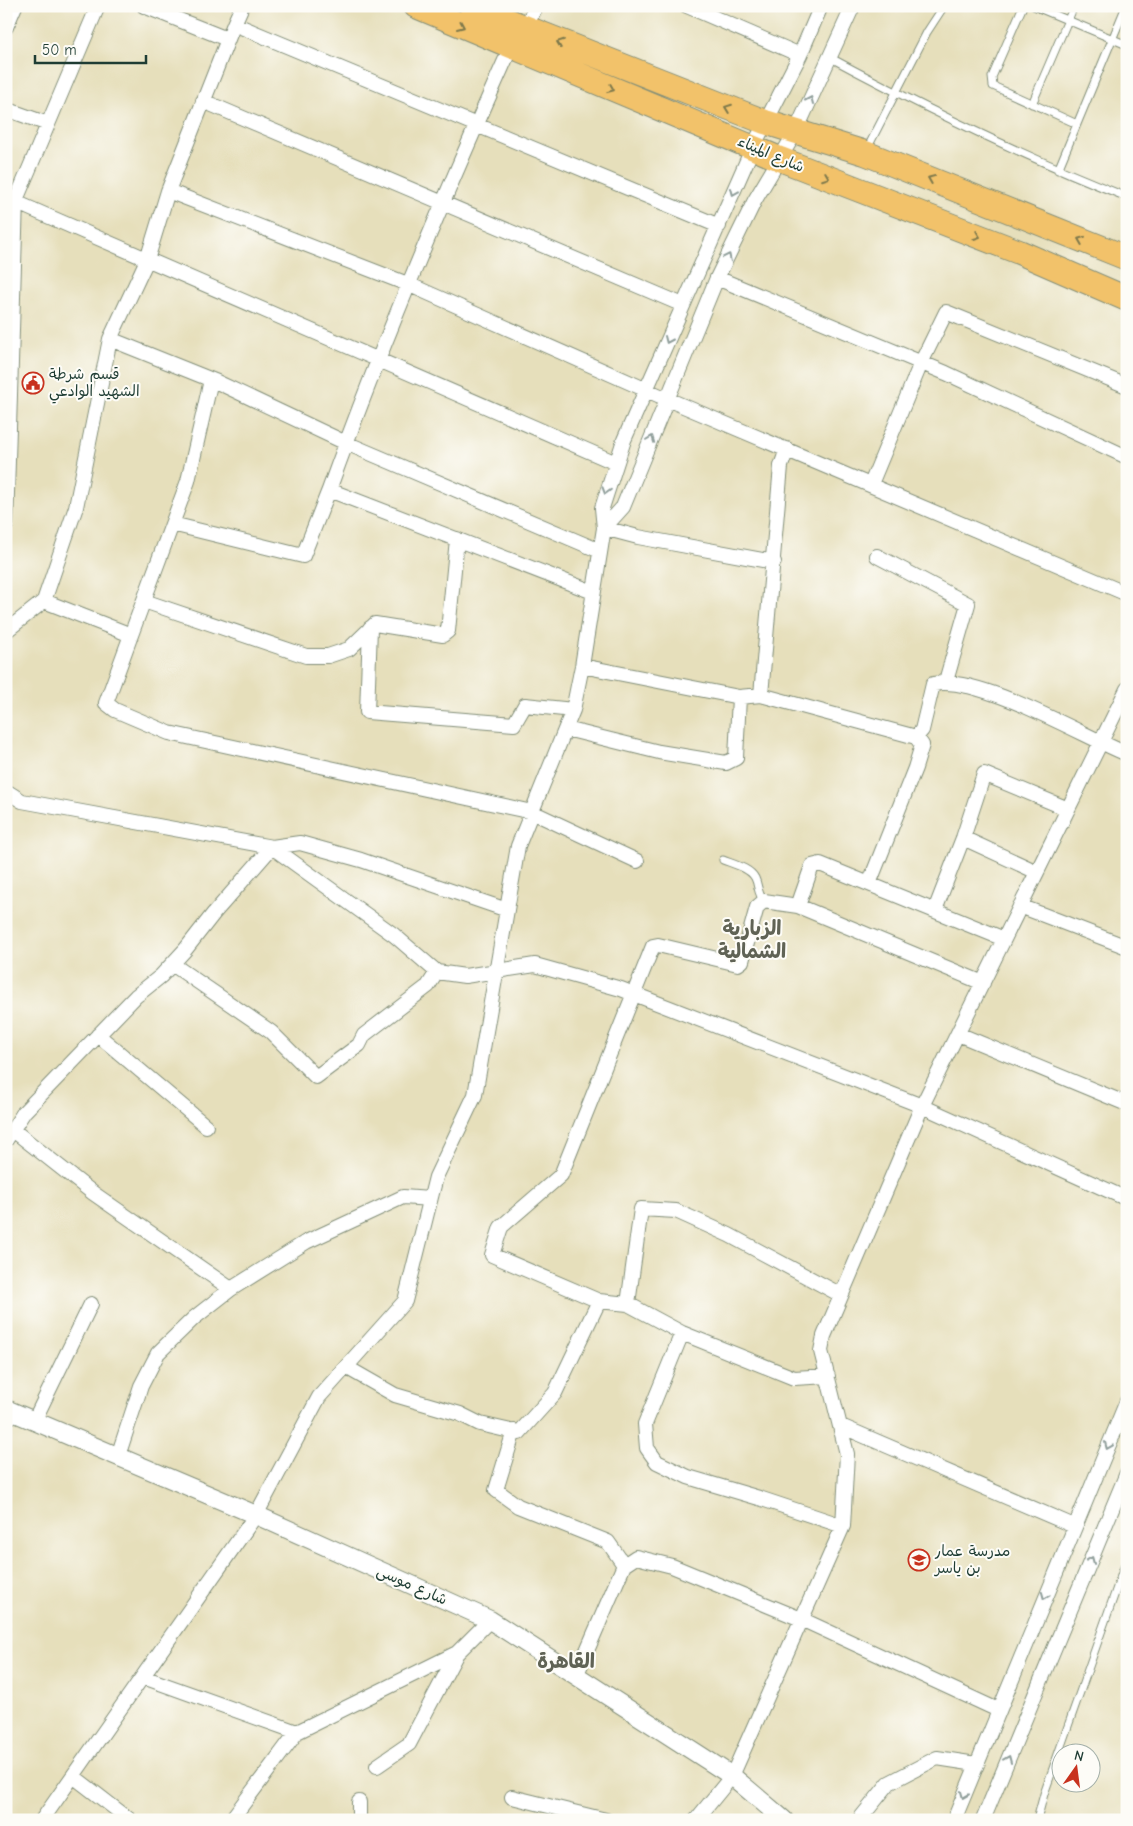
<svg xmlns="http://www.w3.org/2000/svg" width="1133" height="1826" font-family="'Comic Neue','Playpen Sans Arabic',sans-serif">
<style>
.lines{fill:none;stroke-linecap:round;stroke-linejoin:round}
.service-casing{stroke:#828e78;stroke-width:9}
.minor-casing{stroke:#828e78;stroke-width:16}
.tertiary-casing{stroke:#828e78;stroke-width:20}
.trunk-casing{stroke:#828e78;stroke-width:26}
.service{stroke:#fff;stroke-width:7}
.minor{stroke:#fff;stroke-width:14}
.tertiary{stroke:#fff;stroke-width:18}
.trunk{stroke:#f2c26a;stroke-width:24}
.oneway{stroke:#7e794c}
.oneway2{stroke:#8f9e9a}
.labels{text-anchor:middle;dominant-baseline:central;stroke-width:4;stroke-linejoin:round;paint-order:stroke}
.street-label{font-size:15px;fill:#1f3d34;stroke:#fdfcf7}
.poi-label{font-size:15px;fill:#1f3d34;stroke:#fdfcf7;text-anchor:start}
.district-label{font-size:20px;font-weight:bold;fill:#606355;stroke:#fdfcf7}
</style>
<rect width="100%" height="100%" fill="#fdfcf7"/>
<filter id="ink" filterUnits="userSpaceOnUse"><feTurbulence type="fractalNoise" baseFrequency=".02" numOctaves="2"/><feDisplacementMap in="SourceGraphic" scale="10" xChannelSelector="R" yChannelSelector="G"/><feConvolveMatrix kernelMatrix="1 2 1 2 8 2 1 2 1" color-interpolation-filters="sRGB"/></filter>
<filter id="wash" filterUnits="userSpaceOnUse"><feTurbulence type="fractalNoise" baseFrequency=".0096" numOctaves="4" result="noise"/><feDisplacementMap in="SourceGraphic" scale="20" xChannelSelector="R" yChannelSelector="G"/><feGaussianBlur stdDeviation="1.12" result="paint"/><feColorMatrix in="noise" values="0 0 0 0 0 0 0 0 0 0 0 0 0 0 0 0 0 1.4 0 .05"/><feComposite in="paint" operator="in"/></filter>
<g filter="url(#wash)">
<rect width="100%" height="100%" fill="#e6dfbb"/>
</g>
<g filter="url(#ink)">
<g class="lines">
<g class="service-casing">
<path id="service" d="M 1023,6 L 992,77 L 993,86 L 1077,124
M 1034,6 L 1127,45
M 829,57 C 926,109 1025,157 1127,197
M 1032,104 L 1074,6
M 867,149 L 927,32 L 944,6
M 1058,170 L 1126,6
M 723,860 C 733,864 750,868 755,878 C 759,886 757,893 764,901
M 1037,1820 L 1044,1794 L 1127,1559"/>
</g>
<g class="minor-casing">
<path id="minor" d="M 144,6 L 227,39
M 242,6 L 234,24 L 719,226
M 687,6 L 800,55
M 234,24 L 168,191 L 410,285 L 667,399 L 1127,594
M 6,27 L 15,6
M 525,29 L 536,6
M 511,47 C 446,192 383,340 329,490 L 593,592
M 203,101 L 683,305
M 6,109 L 48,124
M 168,191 L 147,260 L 110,339 L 217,382 L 346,443 L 600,551
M 6,198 L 616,463
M 717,278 L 946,373 L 1127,457
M 110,339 L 76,507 L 44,601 L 131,635 L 188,481 L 211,380
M 871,484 L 921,363 L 946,312 L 1127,386
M 172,524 L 303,556 L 329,490
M 6,525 L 16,200 L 98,6
M 604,528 L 623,507 L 717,278 L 755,200 L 795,133 L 853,6
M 604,528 L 638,537 L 774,562
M 877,556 L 968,604 L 946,681
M 144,601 L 306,656 L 328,656 L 349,649 L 375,624 L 443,635 L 448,631 L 457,539
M 370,628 L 367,712 L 514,724 L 525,705 L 573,710
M 6,631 L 44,601
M 131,635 L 106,703 L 115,710 L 169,733 L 532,812 L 637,861
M 582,666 L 739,697 L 761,695 L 916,737 L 922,730 L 933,684 C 978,674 1081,735 1127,754
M 761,695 L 781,466 L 787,449
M 566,729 L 659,752 L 726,763 L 736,758 L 739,697
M 6,791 L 22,801 L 272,847 L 394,935 L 437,972 L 465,976 L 535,965 L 621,989 L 922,1106 L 1127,1199
M 963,838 L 1037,872
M 869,884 L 915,768 L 922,745 L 916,737
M 798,906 L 764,901 L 757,907 L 742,961 L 738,964 L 658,945 L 653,946 L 561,1175 L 501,1227 L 492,1255 L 599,1301 L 628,1304 L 682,1333 L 794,1378 L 828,1376
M 1020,906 L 1127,947
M 935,910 L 963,838 L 984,774 L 1068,809
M 172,964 L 271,1032 L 316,1077 L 359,1045 L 364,1035 L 428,986 L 437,972
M 983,983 L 798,906 L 812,866 L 820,864 L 1004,939
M 958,1034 L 1127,1104
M 98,1035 L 206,1126
M 13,1130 L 93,1193 L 231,1289
M 6,1140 L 24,1112 L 136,996 L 161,976 L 185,950 L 214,913 L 272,847 L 300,843 L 361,860 L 507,910
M 628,1304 L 641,1209 L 676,1211 L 729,1235 L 841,1295
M 682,1333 L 645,1424 L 647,1448 L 657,1462 L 688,1477 L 759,1498 L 843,1526
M 346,1367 L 395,1395 L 460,1414 L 480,1424 L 519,1433 L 555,1393 L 599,1301
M 34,1421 L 91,1304
M 841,1426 L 1074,1526
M 514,1431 L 496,1490 L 518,1506 L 608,1542 L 624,1565
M 118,1456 L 141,1386 L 158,1353 L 194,1318 L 231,1289 L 306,1242 L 403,1197 L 430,1199
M 576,1676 L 624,1565 L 636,1557 L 672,1566 L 801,1619 L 998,1710
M 143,1677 L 297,1732
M 377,1766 L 409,1744 L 457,1653
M 73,1776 L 130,1820
M 512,1797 L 606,1820
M 42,1820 L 256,1515 L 319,1397 L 405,1301 L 436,1177 L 475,1095 L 518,846 L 573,710 L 582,666 L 604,528 L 602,508 L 624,440 L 753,147 L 800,55 L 821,6
M 231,1820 L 297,1732 L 457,1653 L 490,1620
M 359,1820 L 359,1802
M 696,1820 L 732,1776 L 843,1526 L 847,1454 L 821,1351 L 824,1336 L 922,1106 L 1127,689
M 859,1820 L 889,1783 L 937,1758 L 976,1764
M 954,1820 L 1127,1401
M 983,1820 L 1127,1473"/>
</g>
<g class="tertiary-casing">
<path id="tertiary" d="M 6,1409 L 256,1515 L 490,1620 L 732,1776 L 784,1820"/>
</g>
<g class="trunk-casing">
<path id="trunk" d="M 416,6 L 780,159 L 1019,252 L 1127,299
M 471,6 L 765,122 L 865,153 L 1127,258"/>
</g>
<use href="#service" class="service"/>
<use href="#minor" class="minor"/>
<use href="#tertiary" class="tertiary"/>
<use href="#trunk" class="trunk"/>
</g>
<defs><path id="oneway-chevron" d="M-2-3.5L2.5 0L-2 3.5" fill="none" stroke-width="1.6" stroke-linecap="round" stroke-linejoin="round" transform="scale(1.25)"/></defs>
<g class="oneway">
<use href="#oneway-chevron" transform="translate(461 26) rotate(24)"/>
<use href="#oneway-chevron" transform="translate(560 43) rotate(-159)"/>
<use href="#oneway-chevron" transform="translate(611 89) rotate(22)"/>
<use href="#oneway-chevron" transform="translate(728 108) rotate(-159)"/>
<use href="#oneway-chevron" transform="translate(826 177) rotate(21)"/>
<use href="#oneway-chevron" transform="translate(931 179) rotate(-158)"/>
<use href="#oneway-chevron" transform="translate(977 236) rotate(21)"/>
<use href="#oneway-chevron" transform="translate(1081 240) rotate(-158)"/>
</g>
<g class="oneway2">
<use href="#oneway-chevron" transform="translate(810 100) rotate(-66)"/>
<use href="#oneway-chevron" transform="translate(734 192) rotate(113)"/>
<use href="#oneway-chevron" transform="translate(728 257) rotate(-64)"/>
<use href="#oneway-chevron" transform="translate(668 340) rotate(114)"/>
<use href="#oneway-chevron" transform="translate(651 439) rotate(-69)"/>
<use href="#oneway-chevron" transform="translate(606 491) rotate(106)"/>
<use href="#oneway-chevron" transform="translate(1108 1446) rotate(113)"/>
<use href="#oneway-chevron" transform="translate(1091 1560) rotate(-67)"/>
<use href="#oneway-chevron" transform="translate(1045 1596) rotate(112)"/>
<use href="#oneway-chevron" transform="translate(1008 1759) rotate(-67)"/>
<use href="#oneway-chevron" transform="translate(964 1795) rotate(112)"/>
</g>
</g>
<defs>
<g id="civic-ring" transform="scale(1.125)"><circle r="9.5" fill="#fdfcf7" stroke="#c8321e" stroke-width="1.5"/><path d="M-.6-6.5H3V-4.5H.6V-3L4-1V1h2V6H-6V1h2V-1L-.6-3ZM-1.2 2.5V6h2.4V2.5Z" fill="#c8321e"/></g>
<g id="school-ring" transform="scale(1.125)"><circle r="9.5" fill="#fdfcf7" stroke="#c8321e" stroke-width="1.5"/><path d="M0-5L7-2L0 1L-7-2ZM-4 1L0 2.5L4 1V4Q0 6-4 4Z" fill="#c8321e"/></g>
</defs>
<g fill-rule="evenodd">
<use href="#civic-ring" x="33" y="383"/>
<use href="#school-ring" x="919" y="1560"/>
</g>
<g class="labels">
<g class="street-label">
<text transform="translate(771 154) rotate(23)">شارع الميناء</text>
<text transform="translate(412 1585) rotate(24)">شارع موسى</text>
</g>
<g class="poi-label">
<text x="49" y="374">قسم شرطة<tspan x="49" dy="17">الشهيد الوادعي</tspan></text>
<text x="935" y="1551">مدرسة عمار<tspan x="935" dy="17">بن ياسر</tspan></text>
</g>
<g class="district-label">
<text x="752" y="928">الزبارية<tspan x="752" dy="23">الشمالية</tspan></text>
<text x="566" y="1661">القاهرة</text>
</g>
</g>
<rect width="1133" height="1826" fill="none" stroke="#fdfcf7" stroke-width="25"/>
<g transform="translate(1076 1768) rotate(14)"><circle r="24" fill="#fdfcf7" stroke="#a4b0a9"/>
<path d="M0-4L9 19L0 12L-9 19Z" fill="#c8321e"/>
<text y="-8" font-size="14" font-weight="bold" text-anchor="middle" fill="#1f3d34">N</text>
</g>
<path d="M35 55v8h111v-8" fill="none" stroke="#1f3d34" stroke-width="2.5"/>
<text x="42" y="55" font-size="15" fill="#1f3d34" stroke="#fdfcf7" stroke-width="4" paint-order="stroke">50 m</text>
</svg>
